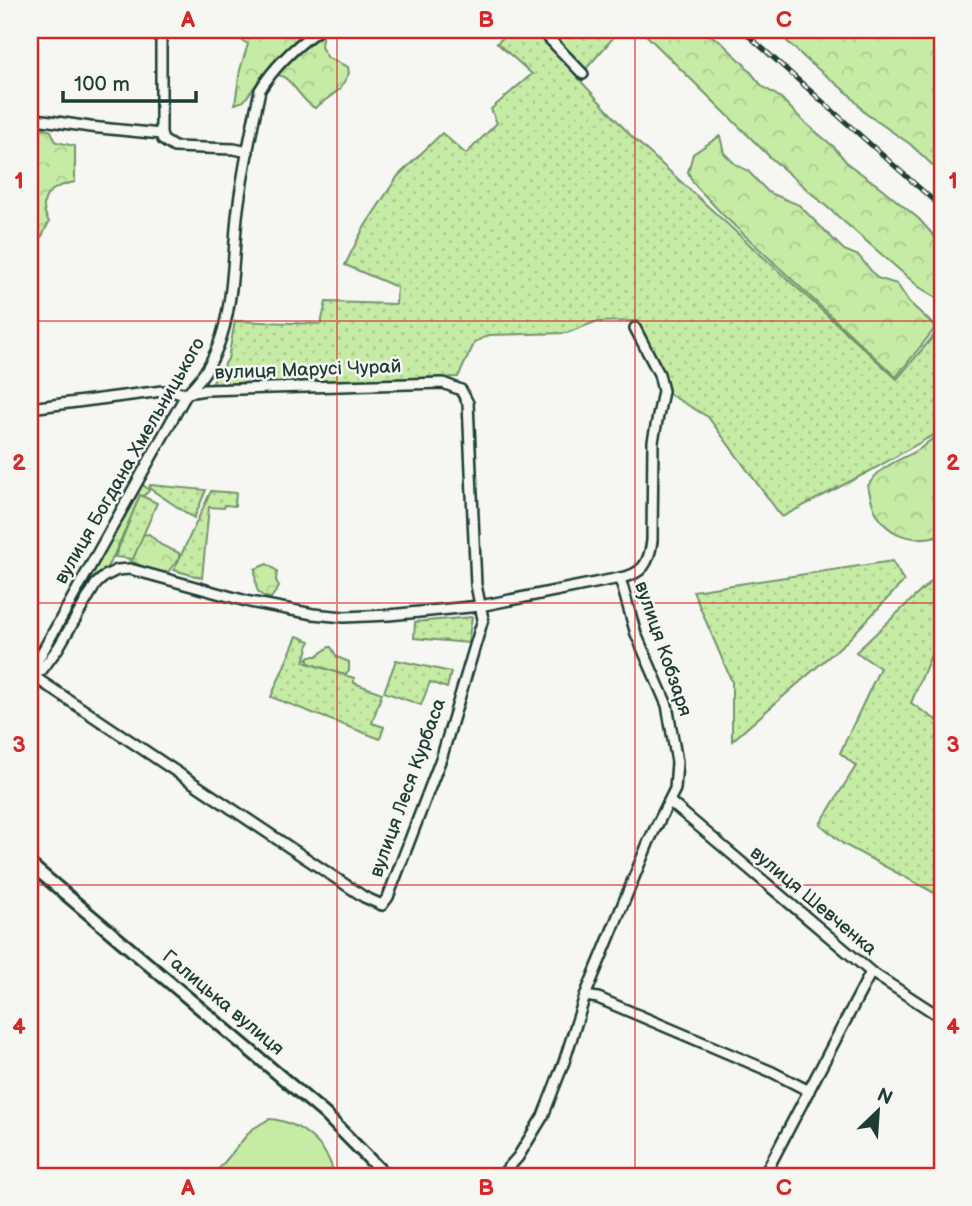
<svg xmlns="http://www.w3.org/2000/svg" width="972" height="1206" font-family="'Balsamiq Sans',sans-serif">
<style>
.forest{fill:url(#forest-crowns);stroke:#72946c;stroke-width:2}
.park{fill:url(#park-dots);stroke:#72946c;stroke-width:2}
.pitch{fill:#c6eba5;stroke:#72946c;stroke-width:2}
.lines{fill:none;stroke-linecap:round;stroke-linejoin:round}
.minor-casing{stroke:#1f3d34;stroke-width:14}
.tertiary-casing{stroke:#1f3d34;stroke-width:16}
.minor{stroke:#f6f6f2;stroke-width:9}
.tertiary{stroke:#f6f6f2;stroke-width:10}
.rail-casing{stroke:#1f3d34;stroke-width:5}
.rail{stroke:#f6f6f2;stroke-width:2.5;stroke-dasharray:8;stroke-linecap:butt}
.grid{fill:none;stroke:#d62828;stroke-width:2;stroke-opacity:0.55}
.labels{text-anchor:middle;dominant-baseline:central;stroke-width:5;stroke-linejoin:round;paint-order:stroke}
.street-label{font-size:19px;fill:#1f3d34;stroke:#f6f6f2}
.neatline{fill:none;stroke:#d62828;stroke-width:2.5}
.grid-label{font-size:23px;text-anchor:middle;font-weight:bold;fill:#d62828}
</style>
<defs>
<pattern id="forest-crowns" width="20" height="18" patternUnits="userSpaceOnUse" patternTransform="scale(1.75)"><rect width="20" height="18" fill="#c6eba5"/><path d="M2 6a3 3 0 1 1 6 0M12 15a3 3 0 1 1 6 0" fill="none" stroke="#aaca8f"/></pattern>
<pattern id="park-dots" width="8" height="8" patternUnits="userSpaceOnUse" patternTransform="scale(1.75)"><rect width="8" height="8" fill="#c6eba5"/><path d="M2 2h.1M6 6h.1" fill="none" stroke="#aaca8f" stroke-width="1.8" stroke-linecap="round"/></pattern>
</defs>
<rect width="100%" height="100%" fill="#f6f6f2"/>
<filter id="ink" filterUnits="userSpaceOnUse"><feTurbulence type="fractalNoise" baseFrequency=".0143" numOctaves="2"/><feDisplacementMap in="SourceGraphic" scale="14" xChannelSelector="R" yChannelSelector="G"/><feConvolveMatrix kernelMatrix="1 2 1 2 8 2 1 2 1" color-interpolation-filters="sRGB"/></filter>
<g filter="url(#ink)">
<path class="forest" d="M 220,30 L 323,30 L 321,47 L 328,58 L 348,67 L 349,73 L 340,89 L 315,108 C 300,101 292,76 277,75 C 272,75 265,78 260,79 L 244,101 L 235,104 L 240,70 L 248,44 L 239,39 L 218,40 Z
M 641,30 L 702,30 L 720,41 L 744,64 L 762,86 L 781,98 L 803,121 L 834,147 L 848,164 L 880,187 L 919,219 L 942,245 L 942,301 L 919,287 L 772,159 Z
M 775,30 L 942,30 L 942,174 L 910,144 L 865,113 L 849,94 L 808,61 Z
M 43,128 L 51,131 L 56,142 L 75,146 L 75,182 C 52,186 35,197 49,222 L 42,236 L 30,246 L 30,132 L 33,135 Z
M 720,136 L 724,153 L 735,164 L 748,171 L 768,192 L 799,205 L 844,250 L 859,256 L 877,278 L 897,284 L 909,302 L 936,327 L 896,377 L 723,215 L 693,183 L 688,172 L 693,154 Z
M 942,436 L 942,534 C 918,543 890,538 877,514 C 872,506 870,495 868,486 C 879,466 899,461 918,450 C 927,444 931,437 942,436 Z
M 142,484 L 149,490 L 148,492 L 139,499 L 114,555 L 107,567 L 86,591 L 82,583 C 93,567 109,552 112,533 C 118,529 118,522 125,517 C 129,503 135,497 139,485 Z
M 149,534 L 161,545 L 179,553 L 179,558 L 168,572 L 154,572 L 129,560 L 142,535 Z
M 267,564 L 277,571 L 276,580 L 279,587 L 271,598 C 253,596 256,583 255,569 Z
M 329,647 L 331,647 L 337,657 L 349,662 L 349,671 L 346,674 L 339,674 L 309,663 L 307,659 L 310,656 L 317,656 Z"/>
<path class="park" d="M 512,30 L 620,30 L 578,78 L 632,137 L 897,379 L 942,326 L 942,430 L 870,471 L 782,517 L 708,417 L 667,393 L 666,379 L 638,321 L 595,322 L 567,333 L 489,335 L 475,342 L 458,377 L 211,384 L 228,359 L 235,321 L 321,324 L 326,302 L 396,304 L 397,287 L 345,265 L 363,229 L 398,176 L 442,133 L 466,154 L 497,123 L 491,109 L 532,74 L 497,43 Z
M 150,485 L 206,490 L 194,518 L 149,488 Z
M 211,491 L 236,493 L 235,506 L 225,505 L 224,508 L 209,507 L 202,578 L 174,570 Z
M 140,495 L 157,503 L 133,559 L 115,557 Z
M 892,561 L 904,581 L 848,640 L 732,741 L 732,682 L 693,591 Z
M 940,573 L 942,575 L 942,629 L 911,703 L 942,724 L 942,897 L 843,844 L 820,824 L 856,766 L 840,753 L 880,668 L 856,652 Z
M 472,617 L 468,643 L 414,638 L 415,622 Z
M 297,636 L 310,641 L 304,662 L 354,678 L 354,683 L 382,693 L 372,723 L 384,727 L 380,739 L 271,697 Z
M 396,660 L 451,672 L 447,688 L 430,682 L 421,705 L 384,692 Z"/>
<path class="pitch" d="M 269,1119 C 300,1121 329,1146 334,1176 L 213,1176 L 251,1130 Z"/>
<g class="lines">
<g class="minor-casing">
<path id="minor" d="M 541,30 L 583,74
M 30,118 L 90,127 L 161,134 L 161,30
M 161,134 L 163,140 L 174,147 L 234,149 L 248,152
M 30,408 L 162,391 L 187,393 L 205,390 L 443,383 L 461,390 L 468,403 L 476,585 L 483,619 L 442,756 L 388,897 L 382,905 L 364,897 L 30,674
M 30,674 L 187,393 C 235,349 231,276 237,217 C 242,174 251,132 260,90 C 275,65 295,47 318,30
M 30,674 L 41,671 L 58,648 L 96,584 L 105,576 L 117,570 L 130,569 L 250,602 L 313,614 L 344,617 L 389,615 L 480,606 L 620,578
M 669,801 L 871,972 L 942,1018
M 585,996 L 598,998 L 772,1072 L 809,1091
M 501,1176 L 518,1157 L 543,1116 L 564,1062 L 585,996 L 649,841 L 675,789 L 677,762 L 667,705 L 636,634 L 620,578 C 643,574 649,563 652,541 L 653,441 L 663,391 L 659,374 L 635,328
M 764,1176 L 871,972"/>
</g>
<g class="tertiary-casing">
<path id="tertiary" d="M 30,864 L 325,1114 L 386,1176"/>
</g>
<use href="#minor" class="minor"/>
<use href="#tertiary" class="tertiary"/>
<g class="rail-casing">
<path id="rail" d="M 742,30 L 942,208"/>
</g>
<use href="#rail" class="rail"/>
</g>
</g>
<path class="grid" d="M 337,30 L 337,1176M 635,30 L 635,1176M 30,321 L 942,321M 30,603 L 942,603M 30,885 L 942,885"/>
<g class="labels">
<g class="street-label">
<text transform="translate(308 370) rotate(-2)">вулиця Марусі Чурай</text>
<text transform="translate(130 461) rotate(-60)">вулиця Богдана Хмельницького</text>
<text transform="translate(663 649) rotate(71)">вулиця Кобзаря</text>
<text transform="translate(408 788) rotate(-70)">вулиця Леся Курбаса</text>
<text transform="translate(813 901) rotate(40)">вулиця Шевченка</text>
<text transform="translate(223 1003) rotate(40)">Галицька вулиця</text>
</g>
</g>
<rect width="972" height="1206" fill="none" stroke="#f6f6f2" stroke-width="77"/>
<g transform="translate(878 1111) rotate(25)" stroke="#f6f6f2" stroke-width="5" paint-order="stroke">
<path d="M0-5L12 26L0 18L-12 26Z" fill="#1f3d34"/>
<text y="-10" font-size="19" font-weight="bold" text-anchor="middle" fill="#1f3d34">N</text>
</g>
<path d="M63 91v10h133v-10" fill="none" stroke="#1f3d34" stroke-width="3.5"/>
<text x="74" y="91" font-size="21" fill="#1f3d34" stroke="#f6f6f2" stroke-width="5" paint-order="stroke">100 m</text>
<rect x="38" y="38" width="896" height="1130" class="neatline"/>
<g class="grid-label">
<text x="188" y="27">A</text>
<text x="486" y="27">B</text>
<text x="784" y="27">C</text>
<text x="19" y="188">1</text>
<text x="953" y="188">1</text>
<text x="19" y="470">2</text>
<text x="953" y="470">2</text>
<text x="19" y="752">3</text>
<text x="953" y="752">3</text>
<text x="19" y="1034">4</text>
<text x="953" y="1034">4</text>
<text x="188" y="1195">A</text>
<text x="486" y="1195">B</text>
<text x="784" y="1195">C</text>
</g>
</svg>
